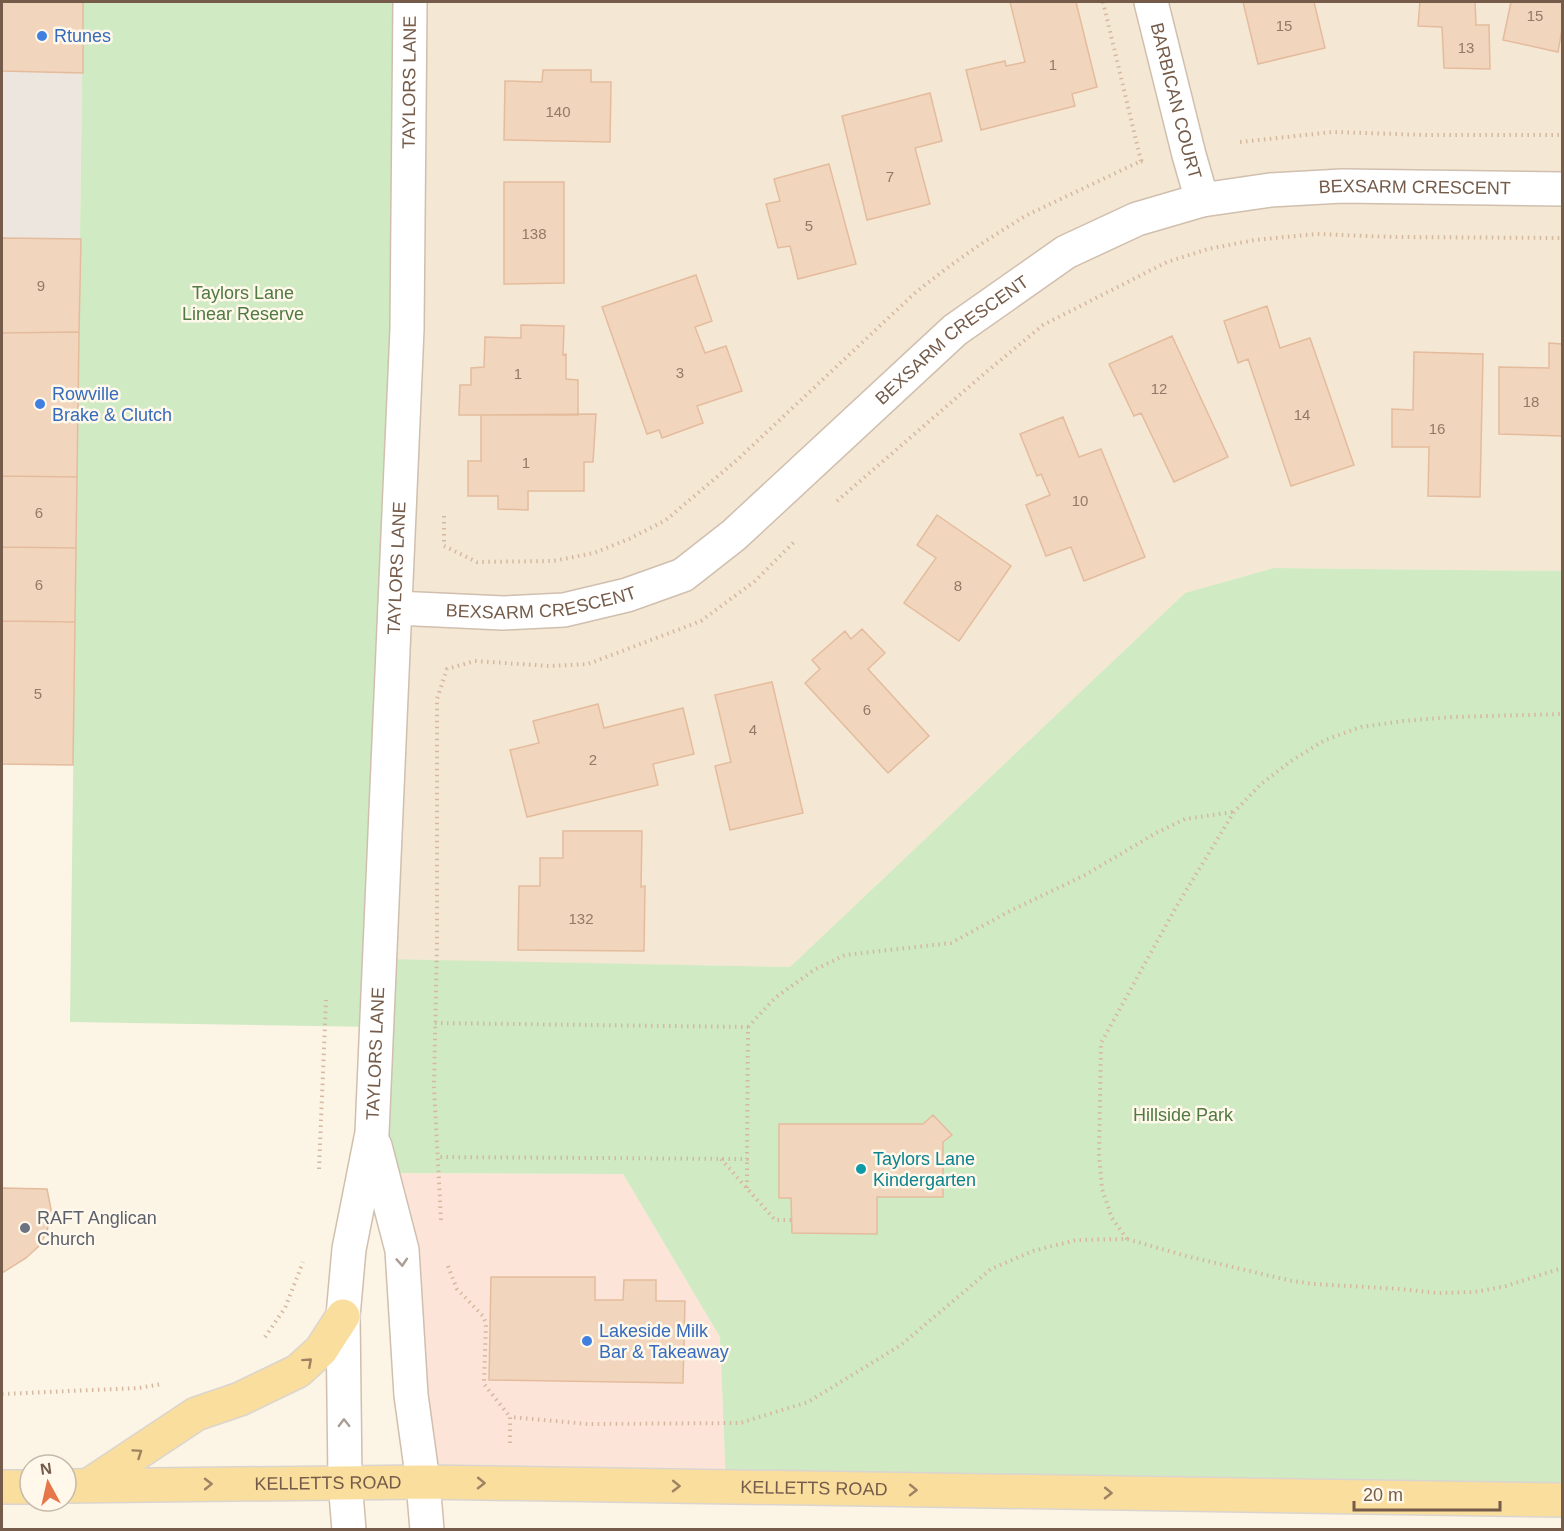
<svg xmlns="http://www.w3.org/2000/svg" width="1564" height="1531" font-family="Helvetica,sans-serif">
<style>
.residential{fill:#f4e7d3}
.commercial{fill:#fce5d8}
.industrial{fill:#ece6df}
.green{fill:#d0eac3}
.building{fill:#f1d5bc;stroke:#e4bc9d;stroke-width:1.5}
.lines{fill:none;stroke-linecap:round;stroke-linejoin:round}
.minor-casing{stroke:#d0bfae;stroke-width:36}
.secondary-casing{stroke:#d3bfab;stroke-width:36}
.primary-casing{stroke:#dbd5d0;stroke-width:36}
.path{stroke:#d6b89f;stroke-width:4;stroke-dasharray:1.5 4.5;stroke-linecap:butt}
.minor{stroke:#fff;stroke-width:33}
.secondary{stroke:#fff;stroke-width:33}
.primary{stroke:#fade9d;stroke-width:33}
.oneway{stroke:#ac9d92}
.oneway2{stroke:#9d8363}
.shop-dot{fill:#3f7fe0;stroke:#fff8eb;stroke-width:2}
.culture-dot{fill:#0f9aa8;stroke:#fff8eb;stroke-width:2}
.worship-dot{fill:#6b7280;stroke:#fff8eb;stroke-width:2}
.labels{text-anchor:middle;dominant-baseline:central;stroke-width:5;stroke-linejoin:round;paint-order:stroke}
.number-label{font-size:15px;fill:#947a66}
.shop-label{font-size:18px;fill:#366cbe;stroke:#fff8eb;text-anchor:start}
.street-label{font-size:18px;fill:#755c4a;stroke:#fff8eb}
.park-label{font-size:18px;fill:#4f7a42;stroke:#fff8eb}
.culture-label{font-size:18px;fill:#0d838f;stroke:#fff8eb;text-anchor:start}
.worship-label{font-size:18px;fill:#5b616d;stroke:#fff8eb;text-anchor:start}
</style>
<rect width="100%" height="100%" fill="#fcf4e4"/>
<path class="residential" d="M 410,2 L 1562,2 L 1562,571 L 1274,568 L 1185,593 L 790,967 L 378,960 Z"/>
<path class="commercial" d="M 381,1173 L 623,1174 L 720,1337 L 726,1487 L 423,1482 Z"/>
<path class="industrial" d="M 2,2 L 83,2 L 73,765 L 2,764 Z"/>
<path class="green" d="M 83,2 L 410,2 L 379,959 L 790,967 L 1185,593 L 1274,568 L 1562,571 L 1562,1500 L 726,1487 L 720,1337 L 623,1174 L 381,1173 L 375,1027 L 70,1022 Z"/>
<path class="building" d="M 2,2 L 83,2 L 83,73 L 2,71 Z
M 1010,2 L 1076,2 L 1097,87 L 1072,94 L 1075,106 L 981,130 L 966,70 L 1005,61 L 1006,66 L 1025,62 Z
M 1243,2 L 1314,2 L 1325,48 L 1258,64 Z
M 1420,2 L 1475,2 L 1476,25 L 1489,25 L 1490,69 L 1444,68 L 1442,27 L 1418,26 Z
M 1511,2 L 1562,2 L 1562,29 L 1558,52 L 1503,40 Z
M 543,70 L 591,70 L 591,82 L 611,82 L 610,142 L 504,140 L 505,81 L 542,82 Z
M 930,93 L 942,141 L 915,148 L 930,204 L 867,220 L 842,116 Z
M 829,164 L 856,264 L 798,279 L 790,246 L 778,248 L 766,204 L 780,201 L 774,179 Z
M 504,182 L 564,182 L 564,283 L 504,284 Z
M 2,238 L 81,239 L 79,332 L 2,333 Z
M 696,275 L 712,321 L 695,327 L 705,353 L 726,346 L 742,391 L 697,406 L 703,423 L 662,438 L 659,430 L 647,434 L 602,307 Z
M 1267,306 L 1280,348 L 1310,338 L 1354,465 L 1291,486 L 1248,359 L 1238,363 L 1224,321 Z
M 521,325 L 564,326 L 563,355 L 566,354 L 566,379 L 578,380 L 578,415 L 459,415 L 460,385 L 471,385 L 471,368 L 484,367 L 485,337 L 521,338 Z
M 79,332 L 77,477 L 2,476 L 2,333 Z
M 1172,336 L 1228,457 L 1174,482 L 1141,413 L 1134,416 L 1109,364 Z
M 1549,343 L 1562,344 L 1562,436 L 1499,434 L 1499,367 L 1549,368 Z
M 1414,352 L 1483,354 L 1480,497 L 1428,496 L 1429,447 L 1392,447 L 1392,409 L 1413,410 Z
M 596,414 L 593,462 L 584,462 L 584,491 L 528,491 L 528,510 L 498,509 L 498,496 L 468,496 L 468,461 L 481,461 L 481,415 Z
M 1063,417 L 1079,457 L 1101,449 L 1145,557 L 1084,581 L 1071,547 L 1046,556 L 1026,505 L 1050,495 L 1041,474 L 1037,476 L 1020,434 Z
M 2,476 L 77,477 L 76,548 L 2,547 Z
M 937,515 L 1011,566 L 959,641 L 904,603 L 936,558 L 917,545 Z
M 2,547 L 76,548 L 75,622 L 2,621 Z
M 2,621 L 75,622 L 73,765 L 2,764 Z
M 862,629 L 885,653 L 868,669 L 929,736 L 888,773 L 805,683 L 820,669 L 812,660 L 845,631 L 851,639 Z
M 772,682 L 803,813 L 730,830 L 715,766 L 731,762 L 715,695 Z
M 598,704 L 604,728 L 683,708 L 694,754 L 653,764 L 658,785 L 527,817 L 510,750 L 539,743 L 533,721 Z
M 563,831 L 642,831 L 641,887 L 645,886 L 644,951 L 518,950 L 519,886 L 540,886 L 540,858 L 563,858 Z
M 933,1115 L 952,1135 L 943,1142 L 943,1197 L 877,1197 L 877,1234 L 792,1233 L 791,1198 L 779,1198 L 779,1124 L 923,1124 Z
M 2,1188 L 47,1189 L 51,1209 L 47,1232 L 39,1246 L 26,1258 L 2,1273 Z
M 491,1277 L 595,1277 L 595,1300 L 623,1300 L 624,1280 L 656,1280 L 656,1301 L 685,1301 L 683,1383 L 489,1380 Z"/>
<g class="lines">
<g class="minor-casing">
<g id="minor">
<path id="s1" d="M 1151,2 L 1189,155 L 1202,200"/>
<path id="s2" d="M 395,608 L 503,613 L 564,610 L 627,595 L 683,575 L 734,535 L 955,330 L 1066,252 L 1137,219 L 1202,200 L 1270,190 L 1342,186 L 1562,189"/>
<path d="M 375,1146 L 402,1250 L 411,1395 L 423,1482"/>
<path id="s3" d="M 345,1481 L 343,1316 L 349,1249 L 372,1133 L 407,329 L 410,2"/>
</g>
</g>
<g class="secondary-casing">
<path id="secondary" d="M 345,1481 L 349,1530
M 423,1482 L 427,1530"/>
</g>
<g class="primary-casing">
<g id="primary">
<path d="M 89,1485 L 196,1414 L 240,1399 L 298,1371 L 321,1350 L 343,1316"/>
<path id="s4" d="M 66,1486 L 423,1482 L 1562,1500"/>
<path d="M 2,1487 L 30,1487"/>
</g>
</g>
<path class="path" d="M 1103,2 L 1141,161
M 1240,142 L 1333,132 L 1427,135 L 1562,135
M 837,501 L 985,373 L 1043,325 L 1167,262 L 1208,249 L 1255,240 L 1316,234 L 1394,237 L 1562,238
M 444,516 L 444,546 L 477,562 L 553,561 L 594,553 L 629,539 L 666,520 L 737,460 L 916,292 L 951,265 L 984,242 L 1025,216 L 1141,161 L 1146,163
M 435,1023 L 748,1027 L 747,1159 L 438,1157
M 748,1027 L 775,998 L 814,970 L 845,955 L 951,943 L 1010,911 L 1085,875 L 1156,833 L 1185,819 L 1233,812
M 721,1159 L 775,1220 L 792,1220
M 319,1169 L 326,1000
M 747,1188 L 747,1159
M 441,1220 L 434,1087 L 437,944 L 437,699 L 447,669 L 475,661 L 550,666 L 588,664 L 701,621 L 755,581 L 795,541
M 1127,1239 L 1112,1218 L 1102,1189 L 1099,1155 L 1101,1043 L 1176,907 L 1234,812 L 1260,785 L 1291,761 L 1325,740 L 1361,727 L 1403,721 L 1452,717 L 1562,714
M 448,1266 L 457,1289 L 483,1316 L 486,1323 L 484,1384 L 510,1417
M 265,1337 L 285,1308 L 303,1262
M 2,1394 L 139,1388 L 162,1384
M 510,1443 L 510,1417 L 588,1424 L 740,1423 L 808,1402 L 901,1345 L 991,1269 L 1033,1251 L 1076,1240 L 1127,1239 L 1186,1256 L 1292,1281 L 1314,1284 L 1400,1289 L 1438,1293 L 1475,1292 L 1506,1286 L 1562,1268"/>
<use href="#minor" class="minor"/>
<use href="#secondary" class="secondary"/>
<use href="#primary" class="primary"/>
</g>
<defs><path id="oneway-chevron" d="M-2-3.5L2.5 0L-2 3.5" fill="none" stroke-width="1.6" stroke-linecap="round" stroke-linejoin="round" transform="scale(1.5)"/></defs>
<g class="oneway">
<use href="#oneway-chevron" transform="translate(402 1262) rotate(86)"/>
<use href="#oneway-chevron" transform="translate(344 1423) rotate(-91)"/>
</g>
<g class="oneway2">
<use href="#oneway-chevron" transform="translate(308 1362) rotate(-42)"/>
<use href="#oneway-chevron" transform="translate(138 1453) rotate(-34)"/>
<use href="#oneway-chevron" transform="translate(481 1483) rotate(1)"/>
<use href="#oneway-chevron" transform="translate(208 1484) rotate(-1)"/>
<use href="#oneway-chevron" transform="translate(676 1486) rotate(1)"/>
<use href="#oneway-chevron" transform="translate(913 1490) rotate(1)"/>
<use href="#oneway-chevron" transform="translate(1108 1493) rotate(1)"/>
</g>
<g class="shop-dot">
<circle cx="42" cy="36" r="6"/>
<circle cx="40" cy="404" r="6"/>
<circle cx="587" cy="1341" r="6"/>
</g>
<circle class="culture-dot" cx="861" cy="1169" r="6"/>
<circle class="worship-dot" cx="25" cy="1228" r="6"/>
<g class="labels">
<g class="number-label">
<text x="1535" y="15">15</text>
<text x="1284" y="25">15</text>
<text x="1466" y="47">13</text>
<text x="1053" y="64">1</text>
<text x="558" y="111">140</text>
<text x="890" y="176">7</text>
<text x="809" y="225">5</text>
<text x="534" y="233">138</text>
<text x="41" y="285">9</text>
<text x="680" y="372">3</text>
<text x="518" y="373">1</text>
<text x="1159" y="388">12</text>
<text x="1531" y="401">18</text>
<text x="1302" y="414">14</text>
<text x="1437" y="428">16</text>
<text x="526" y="462">1</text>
<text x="1080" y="500">10</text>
<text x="39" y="512">6</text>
<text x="39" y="584">6</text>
<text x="958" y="585">8</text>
<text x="38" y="693">5</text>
<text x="867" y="709">6</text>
<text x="753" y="729">4</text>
<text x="593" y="759">2</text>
<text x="581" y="918">132</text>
</g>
<g class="shop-label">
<text x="54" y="36">Rtunes</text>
<text x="52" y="394">Rowville<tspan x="52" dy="21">Brake &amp; Clutch</tspan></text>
<text x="599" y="1331">Lakeside Milk<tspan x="599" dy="21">Bar &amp; Takeaway</tspan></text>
</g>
<g class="street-label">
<text stroke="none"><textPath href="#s3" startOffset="1402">TAYLORS LANE</textPath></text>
<text stroke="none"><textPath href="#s1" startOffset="102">BARBICAN COURT</textPath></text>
<text stroke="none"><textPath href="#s2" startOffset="1155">BEXSARM CRESCENT</textPath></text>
<text stroke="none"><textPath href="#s2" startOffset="651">BEXSARM CRESCENT</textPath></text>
<text stroke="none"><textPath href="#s3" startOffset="916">TAYLORS LANE</textPath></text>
<text stroke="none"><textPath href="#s2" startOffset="147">BEXSARM CRESCENT</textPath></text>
<text stroke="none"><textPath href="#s3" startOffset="430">TAYLORS LANE</textPath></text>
<text stroke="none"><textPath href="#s4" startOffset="262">KELLETTS ROAD</textPath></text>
<text stroke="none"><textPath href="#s4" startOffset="748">KELLETTS ROAD</textPath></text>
</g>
<g class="park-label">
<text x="243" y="293">Taylors Lane<tspan x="243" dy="21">Linear Reserve</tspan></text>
<text x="1183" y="1115">Hillside Park</text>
</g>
<g class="culture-label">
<text x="873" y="1159">Taylors Lane<tspan x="873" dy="21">Kindergarten</tspan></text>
</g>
<g class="worship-label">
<text x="37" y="1218">RAFT Anglican<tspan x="37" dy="21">Church</tspan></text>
</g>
</g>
<rect width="1564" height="1531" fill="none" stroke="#755c4a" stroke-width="6"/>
<g transform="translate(48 1483) rotate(352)"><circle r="28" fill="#fff8eb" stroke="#c8baab" stroke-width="1.5"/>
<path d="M0-4.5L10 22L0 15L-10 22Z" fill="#e6774a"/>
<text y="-9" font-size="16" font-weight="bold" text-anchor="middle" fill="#755c4a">N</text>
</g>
<path d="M1354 1501v9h146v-9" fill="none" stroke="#755c4a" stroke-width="3"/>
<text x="1363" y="1501" font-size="18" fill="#755c4a" stroke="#fff8eb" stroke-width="4.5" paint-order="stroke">20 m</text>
</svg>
